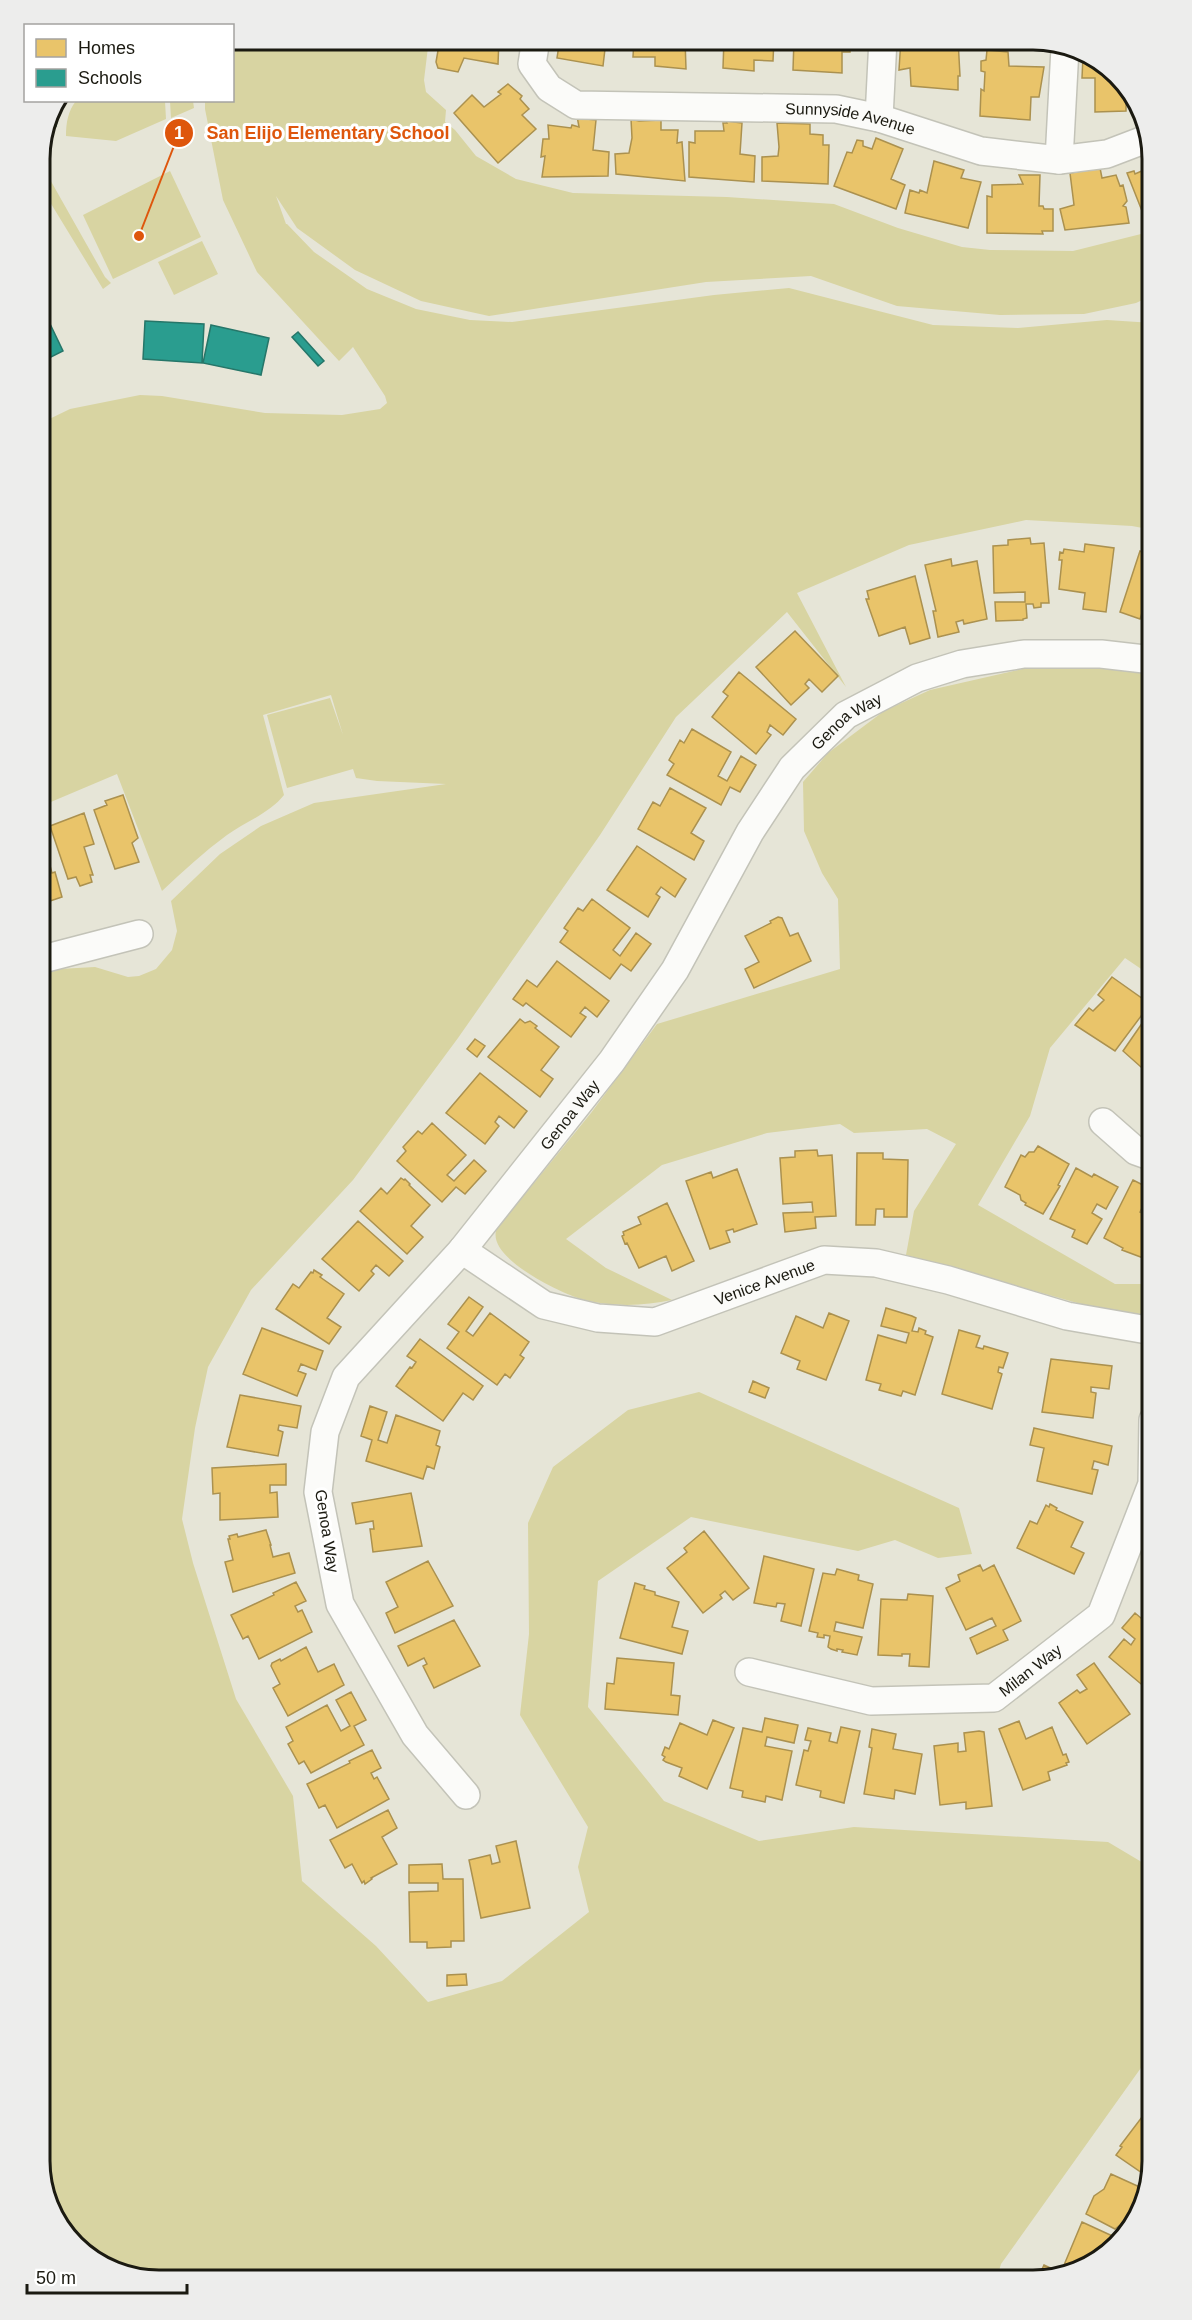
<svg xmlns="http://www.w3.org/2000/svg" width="1192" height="2320" font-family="Arial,sans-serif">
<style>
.green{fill:#d8d4a2}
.homes{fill:#e9c46a;stroke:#ab914f;stroke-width:1.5}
.schools{fill:#2a9d8f;stroke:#267669;stroke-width:1.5}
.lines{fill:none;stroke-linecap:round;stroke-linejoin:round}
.minor-casing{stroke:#c3c3b8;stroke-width:30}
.minor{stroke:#fbfbf9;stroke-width:27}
.labels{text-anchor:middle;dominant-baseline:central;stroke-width:6;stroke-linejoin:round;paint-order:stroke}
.street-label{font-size:16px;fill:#1b1a11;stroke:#fff}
.rim{fill:none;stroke:#1b1a11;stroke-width:3}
.leader{fill:none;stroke:#de560c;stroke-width:2}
.callout-dot{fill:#de560c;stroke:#fff;stroke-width:2}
.mark-label{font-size:18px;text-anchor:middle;font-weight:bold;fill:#fff}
.callout-label{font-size:18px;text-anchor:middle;font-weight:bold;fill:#de560c;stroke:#fff;stroke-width:6;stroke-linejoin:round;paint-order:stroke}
</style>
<rect width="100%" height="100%" fill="#e6e5d7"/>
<path class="green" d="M 233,39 L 429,39 L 424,80 L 426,92 L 446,110 L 445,122 L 455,130 L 476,156 L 516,179 L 573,193 L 727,197 L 834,204 L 898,228 L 962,247 L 990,250 L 1073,251 L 1153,231 L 1153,295 L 1136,303 L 1084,314 L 1000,315 L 897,306 L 811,276 L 706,282 L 489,316 L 421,301 L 355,270 L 297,228 L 276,196 L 286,224 L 287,224 L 314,252 L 367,289 L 416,309 L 470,320 L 512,322 L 714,295 L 789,288 L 933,325 L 1018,328 L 1107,320 L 1153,323 L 1153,530 L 1132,526 L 1026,520 L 909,545 L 797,593 L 846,687 L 787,612 L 676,717 L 600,835 L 458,1038 L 353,1180 L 251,1290 L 208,1367 L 195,1428 L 182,1519 L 193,1563 L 236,1699 L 293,1796 L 302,1881 L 376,1946 L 428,2002 L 502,1981 L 589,1912 L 578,1867 L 588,1827 L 520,1715 L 529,1634 L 528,1523 L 553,1467 L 628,1410 L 699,1392 L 959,1508 L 972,1554 L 938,1558 L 895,1540 L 858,1551 L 691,1517 L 598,1581 L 588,1707 L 664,1801 L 759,1841 L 854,1827 L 1108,1842 L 1145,1864 L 1153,1877 L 1153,2051 L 1001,2264 L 996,2281 L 151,2281 L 86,2256 L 48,2207 L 39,2161 L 39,977 L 59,969 L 95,967 L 128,977 L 139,976 L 156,969 L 172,950 L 177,931 L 171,901 L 220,854 L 261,826 L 314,803 L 446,784 L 377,781 L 356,778 L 353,769 L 287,788 L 267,715 L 330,698 L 343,735 L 331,695 L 263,715 L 284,795 C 270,813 245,822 227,835 C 204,852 183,871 162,891 L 117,774 L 39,807 L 39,424 L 70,409 L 140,395 L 162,396 L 265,413 L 342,415 L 380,409 L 387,403 L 385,396 L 353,347 L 339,361 L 257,272 L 223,200 L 205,109 L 205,101 L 232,100 Z
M 76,101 L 165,101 L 166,119 L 116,141 L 66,136 C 66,123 68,111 76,101 Z
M 170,101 L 193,101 L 194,108 L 171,118 Z
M 39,160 L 105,277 L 111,283 L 103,289 L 39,184 Z
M 170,171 L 201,237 L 113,279 L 83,215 Z
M 202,241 L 218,274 L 174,295 L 158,262 Z
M 1031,667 L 1126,668 L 1153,674 L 1153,977 L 1125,958 L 1050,1048 L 1030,1116 L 978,1205 L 1115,1284 L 1153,1284 L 1153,1316 L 1113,1313 L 906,1255 L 914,1211 L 956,1144 L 927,1129 L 854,1133 L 840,1124 L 767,1133 L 662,1165 L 566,1239 L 606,1268 L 672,1300 C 644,1306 613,1307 585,1300 C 562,1295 467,1249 504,1220 L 591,1113 L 657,1024 L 840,969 L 838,899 L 822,873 L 804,831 L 803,782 L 828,753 L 884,711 L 930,690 Z"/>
<path class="homes" d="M 440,39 L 499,39 L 498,64 L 464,58 L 458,72 L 438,68 L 436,62 Z
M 560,39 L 611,39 L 608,49 L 605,49 L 603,66 L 557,58 Z
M 634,39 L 685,39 L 686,69 L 655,66 L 655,57 L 633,57 Z
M 724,39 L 774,39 L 773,61 L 754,60 L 754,71 L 723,68 Z
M 794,39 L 850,39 L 850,52 L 842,52 L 842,73 L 793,70 Z
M 901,39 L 958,39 L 960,76 L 958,76 L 958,90 L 911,86 L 910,68 L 899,70 Z
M 987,50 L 1008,52 L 1009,66 L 1044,67 L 1039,97 L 1031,97 L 1030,120 L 980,116 L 981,89 L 984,91 L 985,72 L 981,71 L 981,61 L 986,60 Z
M 1083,56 L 1106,64 L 1137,104 L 1126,104 L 1126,111 L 1095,112 L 1095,78 L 1082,78 Z
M 508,84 L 522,96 L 520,99 L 529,109 L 522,115 L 536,129 L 498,163 L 454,113 L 472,95 L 484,107 L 501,94 L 498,92 Z
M 577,116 L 587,116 L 587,119 L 596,120 L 593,150 L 609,152 L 608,176 L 542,177 L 545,156 L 541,157 L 543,139 L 549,139 L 548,125 L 571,128 L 572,125 L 579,127 Z
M 631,119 L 639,121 L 661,120 L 661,130 L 678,130 L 677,143 L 682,142 L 685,181 L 616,174 L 615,154 L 629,153 L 632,138 Z
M 726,121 L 742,123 L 740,154 L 755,156 L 754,182 L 689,177 L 689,142 L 695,143 L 695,131 L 724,131 L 723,123 L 727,123 Z
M 777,123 L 810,124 L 810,134 L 823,135 L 823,145 L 829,145 L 828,184 L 762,181 L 762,157 L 778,156 L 779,147 Z
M 876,138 L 903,149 L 891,179 L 905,185 L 896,209 L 834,186 L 847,152 L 852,153 L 857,140 L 863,141 L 863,146 L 872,149 Z
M 934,161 L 964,170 L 961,178 L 981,182 L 968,228 L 905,213 L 910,190 L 919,193 L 920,190 L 927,193 Z
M 1153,166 L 1153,218 L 1146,221 L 1127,173 L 1134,171 L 1135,174 Z
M 1100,168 L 1102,178 L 1116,175 L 1120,186 L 1123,185 L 1127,201 L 1123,206 L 1126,207 L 1129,223 L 1065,230 L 1060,209 L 1074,205 L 1070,173 Z
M 1019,175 L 1040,175 L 1039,206 L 1043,206 L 1044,209 L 1053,209 L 1053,231 L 1042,231 L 1043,234 L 987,233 L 987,196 L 992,197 L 992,185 L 1023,184 Z
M 1030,538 L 1031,544 L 1044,543 L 1049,603 L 1041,603 L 1041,607 L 1034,608 L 1033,604 L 1026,604 L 1027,618 L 1023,619 L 1023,620 L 996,621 L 995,602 L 1025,602 L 1025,592 L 994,593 L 993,546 L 1008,545 L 1008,540 Z
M 1085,544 L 1114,548 L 1106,612 L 1083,609 L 1085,593 L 1059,589 L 1062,560 L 1059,560 L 1060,552 L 1063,553 L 1064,549 L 1084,552 Z
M 1140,551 L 1153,555 L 1153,610 L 1151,609 L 1153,603 L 1146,601 L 1140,619 L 1120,612 Z
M 951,559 L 952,566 L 977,561 L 987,619 L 964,624 L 963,620 L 956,622 L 959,632 L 938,637 L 933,611 L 936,611 L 925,565 Z
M 915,576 L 930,638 L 910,644 L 905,627 L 879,636 L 866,599 L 869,599 L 867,591 Z
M 795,631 L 838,676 L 822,692 L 809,679 L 805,684 L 809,688 L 791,705 L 756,667 Z
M 739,672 L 796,719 L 783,735 L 770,725 L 767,732 L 771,735 L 756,754 L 712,717 L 728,696 L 723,692 Z
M 692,729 L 731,752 L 718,776 L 727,781 L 741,756 L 756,765 L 740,792 L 730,787 L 721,805 L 667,775 L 674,764 L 669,760 L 680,740 L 684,743 Z
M 670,788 L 706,808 L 691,833 L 704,841 L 694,860 L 638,829 L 653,802 L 660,806 Z
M 123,795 L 138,838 L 132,843 L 139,862 L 115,869 L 94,810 L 107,805 L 105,801 Z
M 84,813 L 94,844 L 84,847 L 93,875 L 90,875 L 92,882 L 80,886 L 76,877 L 68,879 L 50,826 Z
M 41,833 L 52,873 L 55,872 L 62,897 L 41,904 L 39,899 L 39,834 Z
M 637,846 L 686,879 L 675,897 L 661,887 L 656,894 L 660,897 L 648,917 L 607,890 Z
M 592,899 L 630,928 L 613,950 L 620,956 L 636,933 L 651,944 L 631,971 L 621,964 L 610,979 L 560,942 L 568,931 L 564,928 L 578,908 L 583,911 Z
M 778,917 L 782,918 L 790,936 L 798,933 L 811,961 L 754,988 L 745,969 L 759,962 L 745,936 L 771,923 L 770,921 Z
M 557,961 L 609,1001 L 597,1017 L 585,1007 L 580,1013 L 586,1017 L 571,1037 L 526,1003 L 523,1006 L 513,999 L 527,980 L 537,987 Z
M 1112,977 L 1150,1004 L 1115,1051 L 1075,1025 L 1089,1008 L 1093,1011 L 1104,1000 L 1098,995 Z
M 1153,1012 L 1153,1071 L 1150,1075 L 1123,1051 L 1143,1022 L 1144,1023 Z
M 520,1019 L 525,1023 L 530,1021 L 537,1026 L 535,1028 L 559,1047 L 541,1070 L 553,1079 L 540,1097 L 488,1057 Z
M 475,1039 L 485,1046 L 477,1057 L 467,1049 Z
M 480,1073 L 527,1111 L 514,1128 L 499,1116 L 495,1122 L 499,1126 L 485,1144 L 446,1113 Z
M 432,1123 L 466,1155 L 447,1175 L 454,1181 L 474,1160 L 486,1171 L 465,1194 L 456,1187 L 442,1202 L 397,1161 L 406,1151 L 403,1147 L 418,1131 L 422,1134 Z
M 1038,1146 L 1069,1164 L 1058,1185 L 1060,1186 L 1043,1214 L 1025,1205 L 1026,1203 L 1021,1200 L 1020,1195 L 1005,1187 L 1021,1155 L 1025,1157 L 1029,1152 L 1034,1152 Z
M 817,1150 L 818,1156 L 832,1155 L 836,1216 L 815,1217 L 816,1228 L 785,1232 L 783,1213 L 813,1212 L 812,1202 L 783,1204 L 780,1158 L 795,1157 L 795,1151 Z
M 857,1153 L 883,1153 L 883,1159 L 908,1160 L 907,1217 L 884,1217 L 884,1209 L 876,1209 L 875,1225 L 856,1225 Z
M 1076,1168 L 1092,1177 L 1094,1174 L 1118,1187 L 1106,1209 L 1097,1204 L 1092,1213 L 1102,1219 L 1087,1244 L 1072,1237 L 1075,1230 L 1050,1219 Z
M 737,1169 L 757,1224 L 734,1232 L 733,1229 L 726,1231 L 730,1242 L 710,1249 L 686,1181 L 711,1172 L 713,1178 Z
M 401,1178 L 404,1180 L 405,1179 L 410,1184 L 409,1185 L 430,1205 L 411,1226 L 423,1237 L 407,1254 L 360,1211 L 381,1188 L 387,1194 Z
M 1133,1180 L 1153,1190 L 1144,1209 L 1142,1208 L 1140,1212 L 1153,1217 L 1153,1245 L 1146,1259 L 1122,1250 L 1123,1248 L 1104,1238 Z
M 667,1203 L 694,1261 L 672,1271 L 666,1256 L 639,1268 L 627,1243 L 625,1244 L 622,1236 L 624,1235 L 623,1232 L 641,1224 L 638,1217 Z
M 358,1221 L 403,1261 L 389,1276 L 376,1265 L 371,1271 L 374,1274 L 359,1291 L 322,1259 Z
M 314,1270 L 322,1275 L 320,1277 L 344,1294 L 327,1318 L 341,1327 L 329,1344 L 276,1309 L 293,1284 L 299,1288 L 311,1272 L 313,1273 Z
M 469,1297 L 483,1307 L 466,1331 L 473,1336 L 490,1313 L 529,1342 L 520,1355 L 524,1358 L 510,1378 L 505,1374 L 497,1385 L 447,1348 L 459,1332 L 448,1324 Z
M 886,1308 L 912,1316 L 916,1318 L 912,1331 L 918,1332 L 919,1328 L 926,1331 L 925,1334 L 933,1337 L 915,1395 L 903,1391 L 901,1396 L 879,1390 L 881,1384 L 866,1380 L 878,1335 L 906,1343 L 909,1333 L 881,1326 Z
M 829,1313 L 849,1321 L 826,1380 L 797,1369 L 800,1361 L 781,1353 L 796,1316 L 823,1328 Z
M 262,1328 L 323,1351 L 316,1370 L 301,1364 L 298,1371 L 306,1374 L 297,1396 L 243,1374 Z
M 959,1330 L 980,1336 L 976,1347 L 983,1349 L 984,1346 L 1008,1353 L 1003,1368 L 999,1367 L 998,1372 L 1002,1374 L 992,1409 L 942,1394 Z
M 420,1339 L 483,1386 L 473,1400 L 463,1393 L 443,1421 L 396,1386 L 410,1367 L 412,1368 L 416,1362 L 407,1356 Z
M 1051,1359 L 1112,1366 L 1109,1389 L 1091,1387 L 1091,1392 L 1096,1393 L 1093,1418 L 1042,1412 Z
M 753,1381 L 769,1388 L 765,1398 L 749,1392 Z
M 240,1395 L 301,1406 L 297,1428 L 279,1425 L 278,1430 L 283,1432 L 278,1456 L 227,1447 Z
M 370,1406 L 387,1412 L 378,1440 L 387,1443 L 396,1415 L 440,1431 L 436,1445 L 440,1447 L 434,1469 L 427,1466 L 423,1479 L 366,1461 L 372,1440 L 361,1436 Z
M 1034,1428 L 1112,1446 L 1108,1465 L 1094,1461 L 1092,1469 L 1098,1470 L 1092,1494 L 1037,1481 L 1044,1448 L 1030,1445 Z
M 286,1464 L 286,1485 L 270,1485 L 270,1493 L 277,1492 L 278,1517 L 220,1520 L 220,1493 L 213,1494 L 212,1468 Z
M 411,1493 L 422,1546 L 373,1552 L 370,1529 L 374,1529 L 373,1521 L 356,1524 L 352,1503 Z
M 1050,1504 L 1057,1508 L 1056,1510 L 1083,1522 L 1071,1547 L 1084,1553 L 1074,1574 L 1017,1548 L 1030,1521 L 1037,1524 L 1046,1505 L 1049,1507 Z
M 266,1530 L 271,1545 L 270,1545 L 273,1557 L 289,1553 L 295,1573 L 233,1592 L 225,1562 L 233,1560 L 228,1539 L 230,1539 L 229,1536 L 237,1534 L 238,1537 Z
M 704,1531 L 749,1588 L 733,1600 L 725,1591 L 720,1595 L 722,1598 L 703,1613 L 667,1568 L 687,1552 L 684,1548 Z
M 764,1556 L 814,1569 L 801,1626 L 781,1621 L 785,1604 L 777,1603 L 776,1607 L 754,1603 Z
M 428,1561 L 453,1606 L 395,1633 L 386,1613 L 398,1607 L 386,1582 Z
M 980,1565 L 983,1571 L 994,1565 L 1021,1621 L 1003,1630 L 1008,1640 L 977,1654 L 970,1638 L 996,1626 L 992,1618 L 966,1630 L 946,1588 L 960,1581 L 958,1575 Z
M 837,1569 L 859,1575 L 858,1580 L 873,1584 L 863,1628 L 836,1622 L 834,1631 L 862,1637 L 857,1655 L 842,1652 L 843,1650 L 837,1649 L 837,1651 L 831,1649 L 828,1647 L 830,1636 L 824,1635 L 824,1638 L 817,1637 L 818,1633 L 809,1631 L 823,1573 L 835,1575 Z
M 1153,1570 L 1153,1584 L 1149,1582 Z
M 296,1582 L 306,1601 L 295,1606 L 298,1612 L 302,1610 L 312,1632 L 259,1659 L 248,1636 L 243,1639 L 231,1615 L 274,1595 L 273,1593 Z
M 635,1583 L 645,1586 L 644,1589 L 655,1592 L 655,1595 L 679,1602 L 672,1627 L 688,1631 L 682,1654 L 620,1638 Z
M 908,1594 L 933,1596 L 929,1667 L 909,1666 L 910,1654 L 902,1654 L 902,1656 L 878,1655 L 881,1599 L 907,1600 Z
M 1135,1613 L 1153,1628 L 1153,1694 L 1109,1657 L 1124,1639 L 1131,1645 L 1135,1639 L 1122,1628 Z
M 454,1620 L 480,1666 L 434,1688 L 423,1666 L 427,1664 L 424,1658 L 408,1666 L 398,1646 Z
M 306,1647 L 318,1672 L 334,1664 L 344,1685 L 288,1716 L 273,1688 L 280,1684 L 271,1666 L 272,1663 L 280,1659 L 281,1661 Z
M 617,1658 L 674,1663 L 671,1695 L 680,1696 L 678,1715 L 605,1709 L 607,1683 L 614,1684 Z
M 1094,1663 L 1130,1714 L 1087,1744 L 1059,1703 L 1077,1690 L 1080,1693 L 1087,1689 L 1077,1675 Z
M 351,1692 L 366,1720 L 354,1726 L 364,1745 L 311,1773 L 304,1761 L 299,1764 L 288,1744 L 293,1741 L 286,1727 L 327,1705 L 341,1731 L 350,1726 L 336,1700 Z
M 765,1718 L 798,1725 L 794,1743 L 767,1737 L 765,1746 L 792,1751 L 782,1800 L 766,1796 L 765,1802 L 742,1797 L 743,1791 L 730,1788 L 743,1728 L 762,1732 Z
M 713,1720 L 734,1728 L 707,1789 L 679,1776 L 682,1768 L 666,1762 L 663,1760 L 665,1757 L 662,1755 L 665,1747 L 669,1749 L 680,1723 L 707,1735 Z
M 1019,1721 L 1026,1739 L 1052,1727 L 1063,1755 L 1066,1754 L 1069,1762 L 1066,1763 L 1067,1765 L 1048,1772 L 1050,1780 L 1023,1790 L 999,1729 Z
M 841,1727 L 860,1731 L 844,1803 L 820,1797 L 821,1791 L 796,1785 L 804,1750 L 808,1751 L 811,1741 L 805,1740 L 808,1728 L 831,1733 L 829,1741 L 837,1743 Z
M 872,1729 L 896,1734 L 893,1749 L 922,1754 L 915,1794 L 895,1790 L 894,1799 L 864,1794 L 872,1748 L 869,1747 Z
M 979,1731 L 984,1732 L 992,1806 L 966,1809 L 966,1802 L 940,1805 L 934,1746 L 958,1743 L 958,1752 L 966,1751 L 964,1733 Z
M 372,1750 L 381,1768 L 371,1773 L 374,1779 L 377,1777 L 389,1799 L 337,1828 L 325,1805 L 319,1808 L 307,1784 L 350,1763 L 349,1761 Z
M 388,1810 L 397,1828 L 382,1837 L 397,1864 L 371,1878 L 372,1879 L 365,1884 L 364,1881 L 362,1883 L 352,1864 L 345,1868 L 330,1840 Z
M 516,1841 L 530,1908 L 481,1918 L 469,1860 L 490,1855 L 492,1864 L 500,1862 L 496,1846 Z
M 442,1864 L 443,1879 L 463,1879 L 464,1941 L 451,1941 L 451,1947 L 427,1948 L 427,1942 L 410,1942 L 409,1892 L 438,1891 L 438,1883 L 409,1883 L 409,1865 Z
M 466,1974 L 467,1985 L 447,1986 L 447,1975 Z
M 1142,2117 L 1153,2125 L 1153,2162 L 1148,2177 L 1116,2155 L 1122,2147 L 1120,2146 Z
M 1111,2174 L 1144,2189 L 1133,2228 L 1129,2231 L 1119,2226 L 1115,2229 L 1086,2214 L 1094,2196 L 1104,2189 Z
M 1082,2222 L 1119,2239 L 1079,2271 L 1064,2265 Z
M 1044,2265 L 1065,2275 L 1037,2280 Z"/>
<path class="schools" d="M 56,100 L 65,100 L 58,116 L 56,126 L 46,121 L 48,113 Z
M 39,301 L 63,351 L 39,363 Z
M 145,321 L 204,324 L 202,363 L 143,359 Z
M 211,325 L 269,338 L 261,375 L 203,363 Z
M 298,332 L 324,361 L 318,366 L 292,337 Z"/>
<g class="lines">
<g class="minor-casing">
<g id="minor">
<path id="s1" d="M 536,39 L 532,64 L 549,88 L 576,105 L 836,109 L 879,118 L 981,151 L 1059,160 L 1107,154 L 1149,138"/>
<path d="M 879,118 L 883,39"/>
<path d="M 1059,160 L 1065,48"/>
<path d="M 39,960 L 139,934"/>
<path d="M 1103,1122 L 1136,1151 L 1153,1157"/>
<path id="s2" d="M 462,1250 L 544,1305 L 598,1318 L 655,1322 L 824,1260 L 876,1263 L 948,1280 L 1067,1316 L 1153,1331"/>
<path id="s3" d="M 749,1672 L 871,1701 L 994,1698 L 1101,1615 L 1152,1484 L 1153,1420"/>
<path id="s4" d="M 466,1795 L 415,1735 L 340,1604 L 318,1492 L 325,1432 L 346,1377 L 462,1250 L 612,1061 L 675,970 L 750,832 L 792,768 L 846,715 L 917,678 L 962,664 L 1024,654 L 1101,654 L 1153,660"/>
</g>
</g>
<use href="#minor" class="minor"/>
</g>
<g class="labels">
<g class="street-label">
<text stroke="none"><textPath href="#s1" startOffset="362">Sunnyside Avenue</textPath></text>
<text stroke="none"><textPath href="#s4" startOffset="1293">Genoa Way</textPath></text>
<text stroke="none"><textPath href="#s4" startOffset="808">Genoa Way</textPath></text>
<text stroke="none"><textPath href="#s2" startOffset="328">Venice Avenue</textPath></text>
<text transform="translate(327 1531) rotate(81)">Genoa Way</text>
<text stroke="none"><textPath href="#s3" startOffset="294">Milan Way</textPath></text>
</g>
</g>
<path d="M0 0H1192V2320H0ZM159 50H1033A109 109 0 0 1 1142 159V2161A109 109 0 0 1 1033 2270H159A109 109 0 0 1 50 2161V159A109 109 0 0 1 159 50Z" fill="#ededec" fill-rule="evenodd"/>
<path class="rim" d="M159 50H1033A109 109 0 0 1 1142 159V2161A109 109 0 0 1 1033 2270H159A109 109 0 0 1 50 2161V159A109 109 0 0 1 159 50Z"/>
<path class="leader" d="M139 236L179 133"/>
<g class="callout-dot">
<circle cx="139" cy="236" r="6"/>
<circle cx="179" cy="133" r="15"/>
</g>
<g class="mark-label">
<text x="179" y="139">1</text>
</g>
<g class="callout-label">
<text x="328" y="139">San Elijo Elementary School</text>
</g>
<rect x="24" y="24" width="210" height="78" fill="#ffffff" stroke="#a4a3a0" stroke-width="1.5"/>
<rect x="36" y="39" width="30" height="18" fill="#e9c46a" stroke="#a4a3a0" stroke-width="1.5"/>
<text x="78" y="54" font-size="18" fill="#1b1a11">Homes</text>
<rect x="36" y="69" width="30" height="18" fill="#2a9d8f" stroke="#a4a3a0" stroke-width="1.5"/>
<text x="78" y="84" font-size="18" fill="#1b1a11">Schools</text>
<path d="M27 2284v9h160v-9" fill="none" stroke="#1b1a11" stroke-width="3"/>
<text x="36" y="2284" font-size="18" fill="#1b1a11" stroke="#ffffff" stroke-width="4.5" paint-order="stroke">50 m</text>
</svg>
